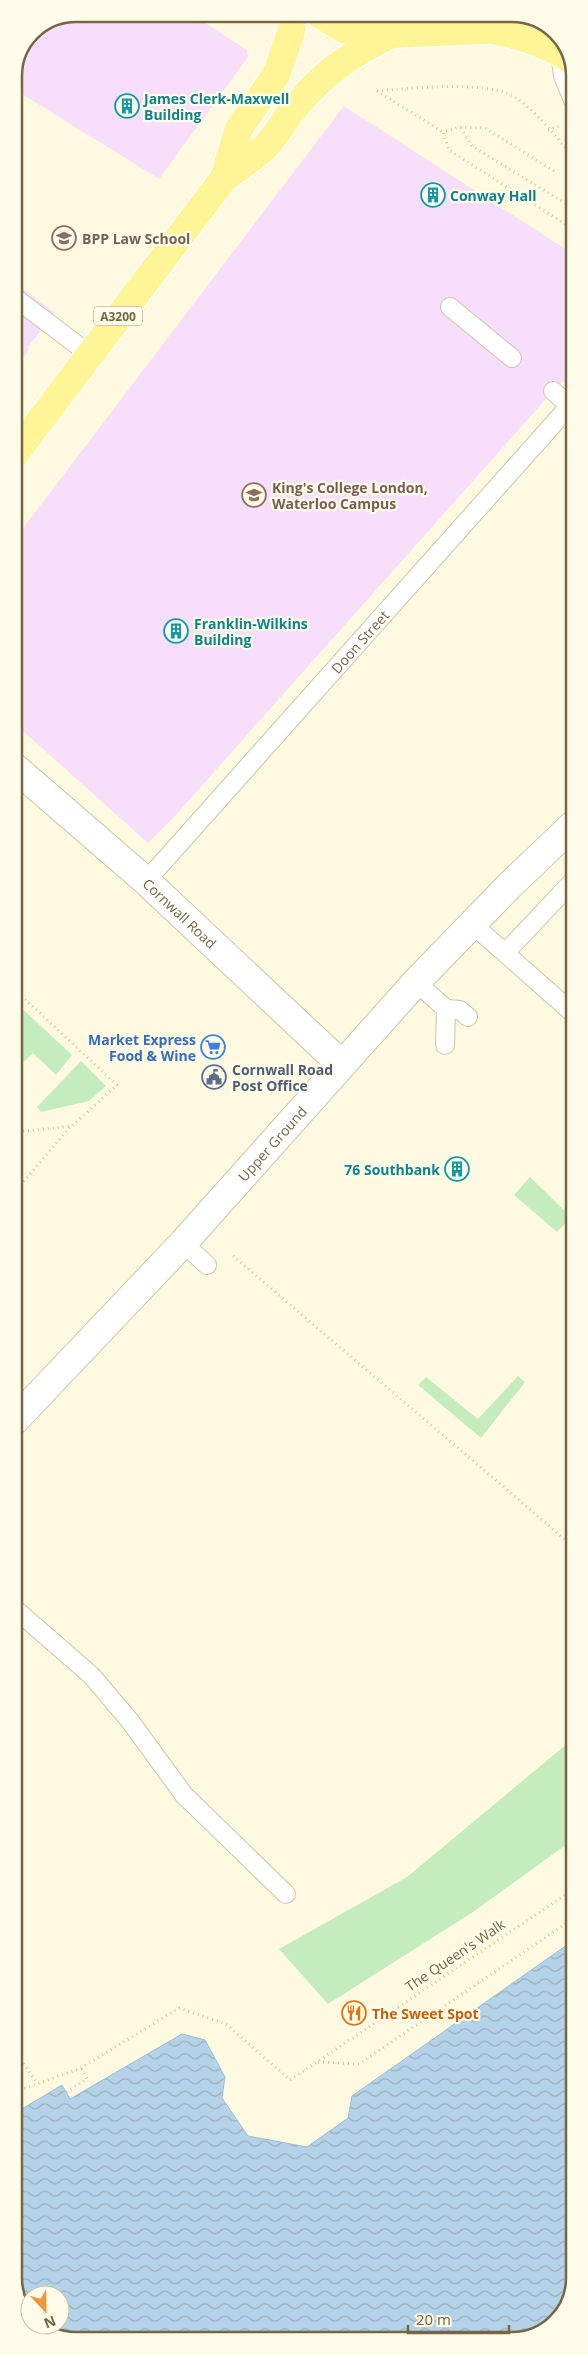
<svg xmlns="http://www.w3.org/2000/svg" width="588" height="2355" font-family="'Open Sans',sans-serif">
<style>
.education{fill:#f7defa}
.green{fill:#c5ecbf}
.water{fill:url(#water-waves);stroke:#9abfdb}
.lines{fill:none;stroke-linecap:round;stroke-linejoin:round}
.service-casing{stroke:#cfc4a8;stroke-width:20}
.minor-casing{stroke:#cfc4a8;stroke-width:30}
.primary-casing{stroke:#fff;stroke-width:30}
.path{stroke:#dac49a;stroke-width:3;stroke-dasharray:1 4;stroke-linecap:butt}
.service{stroke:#fff;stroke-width:18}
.minor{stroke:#fff;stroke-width:28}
.primary{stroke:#fff597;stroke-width:28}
.labels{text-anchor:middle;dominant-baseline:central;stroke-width:4.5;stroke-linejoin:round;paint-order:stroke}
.shield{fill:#fffce9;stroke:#a09277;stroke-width:1}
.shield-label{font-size:12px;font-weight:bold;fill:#776546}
.culture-label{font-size:14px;font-weight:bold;fill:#0d838f;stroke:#fffce9;text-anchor:start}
.education-label{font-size:14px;font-weight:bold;fill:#785e54;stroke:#fffce9;text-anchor:start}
.street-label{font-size:14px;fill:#776546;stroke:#fffce9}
.shop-label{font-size:14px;font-weight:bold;fill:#366cbe;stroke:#fffce9;text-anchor:end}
.service-label{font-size:14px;font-weight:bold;fill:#4e5e75;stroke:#fffce9;text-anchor:start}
.food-label{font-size:14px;font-weight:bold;fill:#c56008;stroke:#fffce9;text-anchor:start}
.rim{fill:none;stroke:#776546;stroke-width:2.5}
</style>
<defs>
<pattern id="water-waves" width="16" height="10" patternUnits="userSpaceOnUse" patternTransform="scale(1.25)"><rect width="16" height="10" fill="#b5d3e8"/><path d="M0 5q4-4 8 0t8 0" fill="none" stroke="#98afbe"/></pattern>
</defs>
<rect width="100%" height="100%" fill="#fefae1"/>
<path class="education" d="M 77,14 L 191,14 L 247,50 L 248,57 L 159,179 L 14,89 L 14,77 L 32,32 Z
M 344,106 L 573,254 L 573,380 L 565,383 L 562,381 L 174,817 L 148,843 L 14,723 L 14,540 Z
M 14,282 L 55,313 L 27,348 L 29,350 L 14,371 Z"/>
<path class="green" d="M 14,1001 L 72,1055 L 56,1075 L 33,1053 L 14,1072 Z
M 81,1061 L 106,1086 L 89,1101 L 41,1112 L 37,1107 Z
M 530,1177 L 571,1217 L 557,1232 L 514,1195 Z
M 518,1376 L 525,1382 L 481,1438 L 418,1385 L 426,1377 L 478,1419 Z
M 574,1738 L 574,1839 L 473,1912 L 328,2004 L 279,1949 L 407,1877 Z"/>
<path class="water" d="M 574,1940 L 574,2278 L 559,2320 L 523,2340 L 72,2341 L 35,2325 L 60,2325 L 60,2295 L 30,2295 L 30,2317 L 15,2290 L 15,2113 L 62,2085 L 70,2099 L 182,2034 L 205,2040 L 225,2077 L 222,2098 L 248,2136 L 307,2147 L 348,2118 L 352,2096 Z"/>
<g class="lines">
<g class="service-casing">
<g id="service">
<path d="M 560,53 L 563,76 L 573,100"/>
<path d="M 14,297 L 89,354"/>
<path d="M 450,307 L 512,358"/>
<path d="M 553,391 L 570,406"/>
<path id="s1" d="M 146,881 L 573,402"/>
<path d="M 472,924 L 574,1014"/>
<path d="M 505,953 L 574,880"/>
<path d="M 416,982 L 446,1009 L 445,1045"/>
<path d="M 446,1009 L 460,1010 L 468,1017"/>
<path d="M 183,1243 L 207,1265"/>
<path d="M 15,1609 L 92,1676 L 130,1721 L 184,1795 L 286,1894"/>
</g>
</g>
<g class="minor-casing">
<g id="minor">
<path id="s2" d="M 14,767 L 146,881 L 341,1064"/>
<path id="s3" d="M 14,1421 L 183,1243 L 416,982 L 510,885 L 573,825"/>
</g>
</g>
<g class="primary-casing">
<path id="primary" d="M 319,14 L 343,29 L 392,34 L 506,29 L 537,22
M 499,32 C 524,36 549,46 570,59
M 224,178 L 239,128 L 276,75 L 291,32 L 294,14
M 14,455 L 224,178 C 237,168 252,159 264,148 C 277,136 285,118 297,105 C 323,73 355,51 392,34"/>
</g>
<path class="path" d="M 377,91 C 409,88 483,81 511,95 C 533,107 558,138 573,158
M 377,91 L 443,132
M 461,128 L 472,146 L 573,208
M 548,130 L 562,125
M 554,171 L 485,128 L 460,127 L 443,132 L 449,150 L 573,229
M 14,989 L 117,1085 L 72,1126 L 14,1132
M 14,1193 L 71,1126
M 233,1256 L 574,1547
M 15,2051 L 37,2083
M 318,2062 L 359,2064 L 574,1918
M 15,2092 L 81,2068 L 179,2008 L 226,2024 L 290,2080 L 574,1889
M 45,2105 L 87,2079 L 81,2068"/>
<use href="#service" class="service"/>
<use href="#minor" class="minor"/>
<use href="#primary" class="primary"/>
</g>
<defs>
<g id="building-ring" transform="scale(1.25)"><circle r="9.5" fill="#fffce9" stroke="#0f9aa8" stroke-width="1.5"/><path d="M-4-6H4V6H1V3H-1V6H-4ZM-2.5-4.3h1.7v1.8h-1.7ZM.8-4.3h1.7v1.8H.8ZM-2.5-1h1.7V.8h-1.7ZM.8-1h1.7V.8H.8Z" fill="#0f9aa8"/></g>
<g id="university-ring" transform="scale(1.25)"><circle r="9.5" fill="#fffce9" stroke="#8d6e63" stroke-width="1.5"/><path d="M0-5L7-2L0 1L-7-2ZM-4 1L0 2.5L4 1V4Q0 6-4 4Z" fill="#8d6e63"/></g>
<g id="supermarket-ring" transform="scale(1.25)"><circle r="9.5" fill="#fffce9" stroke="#3f7fe0" stroke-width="1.5"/><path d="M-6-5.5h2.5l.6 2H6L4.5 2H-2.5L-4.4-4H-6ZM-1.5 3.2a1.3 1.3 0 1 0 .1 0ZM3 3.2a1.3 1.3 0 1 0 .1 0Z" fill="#3f7fe0"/></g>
<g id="civic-ring" transform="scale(1.25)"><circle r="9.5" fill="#fffce9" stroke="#5c6f8a" stroke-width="1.5"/><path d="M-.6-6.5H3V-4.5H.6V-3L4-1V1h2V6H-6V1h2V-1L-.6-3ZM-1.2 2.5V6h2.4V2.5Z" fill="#5c6f8a"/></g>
<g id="restaurant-ring" transform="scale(1.25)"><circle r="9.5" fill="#fffce9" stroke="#e8710a" stroke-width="1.5"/><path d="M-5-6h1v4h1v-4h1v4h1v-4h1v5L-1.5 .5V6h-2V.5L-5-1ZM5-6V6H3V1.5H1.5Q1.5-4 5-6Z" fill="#e8710a"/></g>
</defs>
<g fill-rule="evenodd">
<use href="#building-ring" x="127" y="106"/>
<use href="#building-ring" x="433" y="195"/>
<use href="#university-ring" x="64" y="238"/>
<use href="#university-ring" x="254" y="495"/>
<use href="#building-ring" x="176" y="631"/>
<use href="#supermarket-ring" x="213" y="1047"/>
<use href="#civic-ring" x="214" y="1077"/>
<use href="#building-ring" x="457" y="1169"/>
<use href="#restaurant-ring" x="354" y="2013"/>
</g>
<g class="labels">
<rect class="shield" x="94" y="306.5" width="48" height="19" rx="4"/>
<g class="shield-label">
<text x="118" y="316">A3200</text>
</g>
<g class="culture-label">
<text x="144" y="98">James Clerk-Maxwell<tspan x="144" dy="16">Building</tspan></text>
<text x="450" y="195">Conway Hall</text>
<text x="194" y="623">Franklin-Wilkins<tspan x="194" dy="16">Building</tspan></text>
<text x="440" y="1169" text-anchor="end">76 Southbank</text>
</g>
<g class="education-label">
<text x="82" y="238">BPP Law School</text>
<text x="272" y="487">King's College London,<tspan x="272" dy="16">Waterloo Campus</tspan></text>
</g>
<g class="street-label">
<text stroke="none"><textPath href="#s1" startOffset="321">Doon Street</textPath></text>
<text stroke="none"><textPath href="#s2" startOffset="221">Cornwall Road</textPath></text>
<text stroke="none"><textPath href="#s3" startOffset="379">Upper Ground</textPath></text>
<text transform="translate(455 1955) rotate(-34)">The Queen's Walk</text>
</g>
<g class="shop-label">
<text x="196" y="1039">Market Express<tspan x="196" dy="16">Food &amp; Wine</tspan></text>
</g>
<g class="service-label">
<text x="232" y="1069">Cornwall Road<tspan x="232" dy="16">Post Office</tspan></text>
</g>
<g class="food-label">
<text x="372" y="2013">The Sweet Spot</text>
</g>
</g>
<path d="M0 0H588V2355H0ZM76 22H512A54 54 0 0 1 566 76V2278A54 54 0 0 1 512 2332H76A54 54 0 0 1 22 2278V76A54 54 0 0 1 76 22Z" fill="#fffce9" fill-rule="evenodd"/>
<path class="rim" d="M76 22H512A54 54 0 0 1 566 76V2278A54 54 0 0 1 512 2332H76A54 54 0 0 1 22 2278V76A54 54 0 0 1 76 22Z"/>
<g transform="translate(45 2310) rotate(158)"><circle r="24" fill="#fffce9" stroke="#c9c0a8"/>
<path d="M0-4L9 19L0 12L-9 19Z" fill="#f0963e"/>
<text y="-8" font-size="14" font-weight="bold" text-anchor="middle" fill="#776546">N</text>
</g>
<path d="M408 2325v8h101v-8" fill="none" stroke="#776546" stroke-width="2.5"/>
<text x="416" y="2325" font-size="15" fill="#776546" stroke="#fffce9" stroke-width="4" paint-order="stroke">20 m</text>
</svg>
